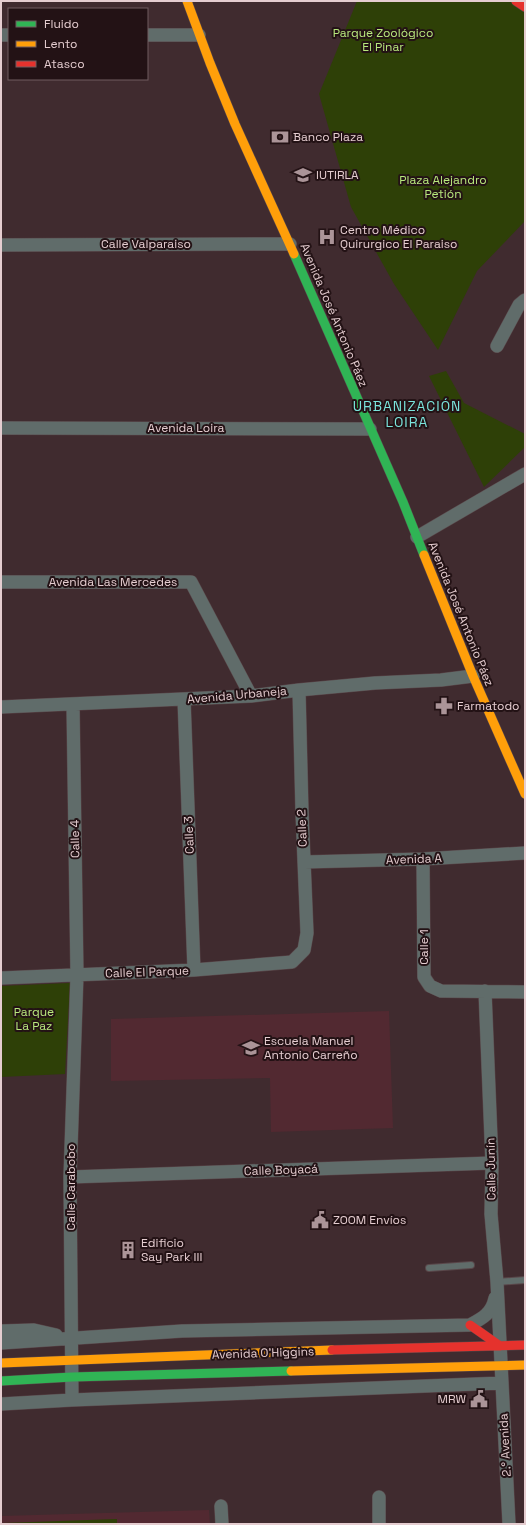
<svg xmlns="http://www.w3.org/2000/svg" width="526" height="1525" font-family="'Space Grotesk',sans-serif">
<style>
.built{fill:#522931}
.green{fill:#2e4007}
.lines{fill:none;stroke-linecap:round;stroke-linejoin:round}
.lane-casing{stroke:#59474a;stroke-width:8}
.street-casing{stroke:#59474a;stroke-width:14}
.fast-casing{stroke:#59474a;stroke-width:10}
.slow-casing{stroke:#59474a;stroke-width:10}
.jam-casing{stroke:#59474a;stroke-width:10}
.lane{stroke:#606c6a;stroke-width:6}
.street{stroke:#606c6a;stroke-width:13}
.fast{stroke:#30b455;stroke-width:9}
.slow{stroke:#ff9f0a;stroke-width:9}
.jam{stroke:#e5322d;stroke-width:9}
.labels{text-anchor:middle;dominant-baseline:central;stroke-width:4;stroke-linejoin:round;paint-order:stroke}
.park-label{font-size:12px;fill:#b8e87d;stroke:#231215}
.poi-label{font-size:12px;fill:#e5cdd0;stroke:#231215;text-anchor:start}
.street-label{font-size:12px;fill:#e5cdd0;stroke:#231215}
.quarter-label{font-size:14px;letter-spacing:1px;fill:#7be5dd;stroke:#231215}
</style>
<rect width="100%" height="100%" fill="#402b2f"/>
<path class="built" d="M 389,1011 L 393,1128 L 271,1132 L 270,1078 L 111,1081 L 111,1019 Z
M 209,1510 L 210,1524 L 1,1524 L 1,1516 Z"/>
<path class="green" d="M 357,1 L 516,1 L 525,7 L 525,221 L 477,271 L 438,350 L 394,284 L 351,207 L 319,94 Z
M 446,371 L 464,403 L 525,434 L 525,447 L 484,487 L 429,376 Z
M 70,983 L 65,1074 L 1,1077 L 1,986 Z
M 117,1519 L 117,1524 L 2,1524 L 2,1523 Z"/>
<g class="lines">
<g class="lane-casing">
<path id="lane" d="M 429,1268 L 471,1265
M 497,1282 L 525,1280"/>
</g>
<g class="street-casing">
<path id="street" d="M 1,35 L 9,35
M 147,35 L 199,35
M 1,245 L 290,244
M 497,346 L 519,305 L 525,300
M 1,428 L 370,429
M 417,537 L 525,474
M 1,582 L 191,582 L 251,696
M 184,699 L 194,970
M 1,707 L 251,696 L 299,690 L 375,683 L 441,680 L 473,676
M 423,859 L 424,977 L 430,986 L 441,991 L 525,992
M 304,862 L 423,859 L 525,853
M 1,978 L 194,970 L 292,962 L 304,950 L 307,933 L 302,812 L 299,690
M 485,991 L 492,1163 L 491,1214 L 497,1282 L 509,1524
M 70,1177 L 492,1163
M 1,1331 L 34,1330 L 56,1335
M 1,1343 L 182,1331 L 470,1325 C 483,1318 492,1313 495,1298
M 72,1400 L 70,1177 L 77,975 L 73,704
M 1,1404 L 72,1400 L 502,1383
M 379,1497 L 379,1524
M 221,1506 L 222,1524"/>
</g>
<g class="fast-casing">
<path id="fast" d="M 294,254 L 403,502 L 424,555
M 1,1381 L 72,1377 L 291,1371"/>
</g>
<g class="slow-casing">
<path id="slow" d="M 187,1 L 210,63 L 235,124 L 294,254
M 424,555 L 473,676 L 525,794
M 1,1363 L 332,1350
M 291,1371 L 525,1365"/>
</g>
<g class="jam-casing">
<path id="jam" d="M 516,1 L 525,7
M 470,1325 L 500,1346
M 332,1350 L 525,1345"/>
</g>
<use href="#lane" class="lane"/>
<use href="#street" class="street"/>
<use href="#fast" class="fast"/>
<use href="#slow" class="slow"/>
<use href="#jam" class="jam"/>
</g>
<defs>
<g id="bank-bare" transform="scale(1.38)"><path d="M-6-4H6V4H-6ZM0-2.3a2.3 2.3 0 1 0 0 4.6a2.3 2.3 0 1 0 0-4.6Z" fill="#ab9498" stroke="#231215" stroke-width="2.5" paint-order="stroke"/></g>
<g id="university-bare" transform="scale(1.38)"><path d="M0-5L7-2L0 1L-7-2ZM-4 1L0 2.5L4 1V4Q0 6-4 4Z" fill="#ab9498" stroke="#231215" stroke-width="2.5" paint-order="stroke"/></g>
<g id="hospital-bare" transform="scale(1.38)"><path d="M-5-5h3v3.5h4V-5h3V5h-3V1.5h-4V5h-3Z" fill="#ab9498" stroke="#231215" stroke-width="2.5" paint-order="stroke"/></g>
<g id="pharmacy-bare" transform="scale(1.38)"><path d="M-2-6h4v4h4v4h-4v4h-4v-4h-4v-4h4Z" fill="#ab9498" stroke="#231215" stroke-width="2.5" paint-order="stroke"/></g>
<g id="school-bare" transform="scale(1.38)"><path d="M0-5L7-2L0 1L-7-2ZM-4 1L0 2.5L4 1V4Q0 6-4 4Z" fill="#ab9498" stroke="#231215" stroke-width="2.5" paint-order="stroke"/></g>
<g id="civic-bare" transform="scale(1.38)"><path d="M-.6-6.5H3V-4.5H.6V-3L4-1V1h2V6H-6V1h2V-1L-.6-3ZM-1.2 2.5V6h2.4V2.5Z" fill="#ab9498" stroke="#231215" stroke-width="2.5" paint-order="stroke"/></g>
<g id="building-bare" transform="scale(1.38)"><path d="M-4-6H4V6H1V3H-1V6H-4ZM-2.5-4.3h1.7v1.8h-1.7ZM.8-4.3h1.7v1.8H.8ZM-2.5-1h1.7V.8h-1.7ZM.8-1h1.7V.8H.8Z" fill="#ab9498" stroke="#231215" stroke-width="2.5" paint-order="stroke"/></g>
</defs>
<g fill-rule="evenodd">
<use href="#bank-bare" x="280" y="137"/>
<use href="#university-bare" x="303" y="175"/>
<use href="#hospital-bare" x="327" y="237"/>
<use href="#pharmacy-bare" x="444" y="706"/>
<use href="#school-bare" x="251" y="1048"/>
<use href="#civic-bare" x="320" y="1220"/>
<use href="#building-bare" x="128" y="1250"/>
<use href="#civic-bare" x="479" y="1399"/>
</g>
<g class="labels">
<g class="park-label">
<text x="383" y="33">Parque Zoológico<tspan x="383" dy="14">El Pinar</tspan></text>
<text x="443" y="180">Plaza Alejandro<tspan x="443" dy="14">Petión</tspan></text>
<text x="34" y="1012">Parque<tspan x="34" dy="14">La Paz</tspan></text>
</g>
<g class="poi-label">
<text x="293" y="137">Banco Plaza</text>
<text x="316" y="175">IUTIRLA</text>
<text x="340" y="230">Centro Médico<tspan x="340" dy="14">Quirurgico El Paraiso</tspan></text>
<text x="457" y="706">Farmatodo</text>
<text x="264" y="1041">Escuela Manuel<tspan x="264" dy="14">Antonio Carreño</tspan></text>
<text x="333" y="1220">ZOOM Envíos</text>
<text x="141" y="1243">Edificio<tspan x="141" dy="14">Say Park III</tspan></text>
<text x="466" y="1399" text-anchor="end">MRW</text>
</g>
<g class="street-label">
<text x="146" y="244">Calle Valparaiso</text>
<text transform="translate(334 315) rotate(67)">Avenida José Antonio Páez</text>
<text x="186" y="428">Avenida Loira</text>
<text x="113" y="582">Avenida Las Mercedes</text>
<text transform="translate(461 614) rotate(68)">Avenida José Antonio Páez</text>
<text transform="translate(237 695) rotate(-5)">Avenida Urbaneja</text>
<text transform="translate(302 828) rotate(-92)">Calle 2</text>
<text transform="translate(189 835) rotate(-92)">Calle 3</text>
<text transform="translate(75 839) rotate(-91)">Calle 4</text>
<text transform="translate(414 859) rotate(-2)">Avenida A</text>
<text transform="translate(424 947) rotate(-90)">Calle 1</text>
<text transform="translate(147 972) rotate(-2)">Calle El Parque</text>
<text transform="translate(491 1169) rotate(-91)">Calle Junín</text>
<text transform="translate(281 1170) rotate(-2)">Calle Boyacá</text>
<text transform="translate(71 1187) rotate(-90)">Calle Carabobo</text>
<text transform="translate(263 1353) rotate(-2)">Avenida O'Higgins</text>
<text transform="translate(505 1445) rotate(-93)">2.° Avenida</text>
</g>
<g class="quarter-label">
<text x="407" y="406">URBANIZACIÓN<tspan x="407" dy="16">LOIRA</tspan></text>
</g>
</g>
<rect width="526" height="1525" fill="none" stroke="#e5cdd0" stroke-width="4"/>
<rect x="8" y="8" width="140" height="72" fill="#231215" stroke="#715d60"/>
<rect x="16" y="21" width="20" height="6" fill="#30b455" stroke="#715d60"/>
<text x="44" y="28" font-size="12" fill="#e5cdd0">Fluido</text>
<rect x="16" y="41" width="20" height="6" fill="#ff9f0a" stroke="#715d60"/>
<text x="44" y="48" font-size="12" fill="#e5cdd0">Lento</text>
<rect x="16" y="61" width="20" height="6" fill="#e5322d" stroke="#715d60"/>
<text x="44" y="68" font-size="12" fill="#e5cdd0">Atasco</text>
</svg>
